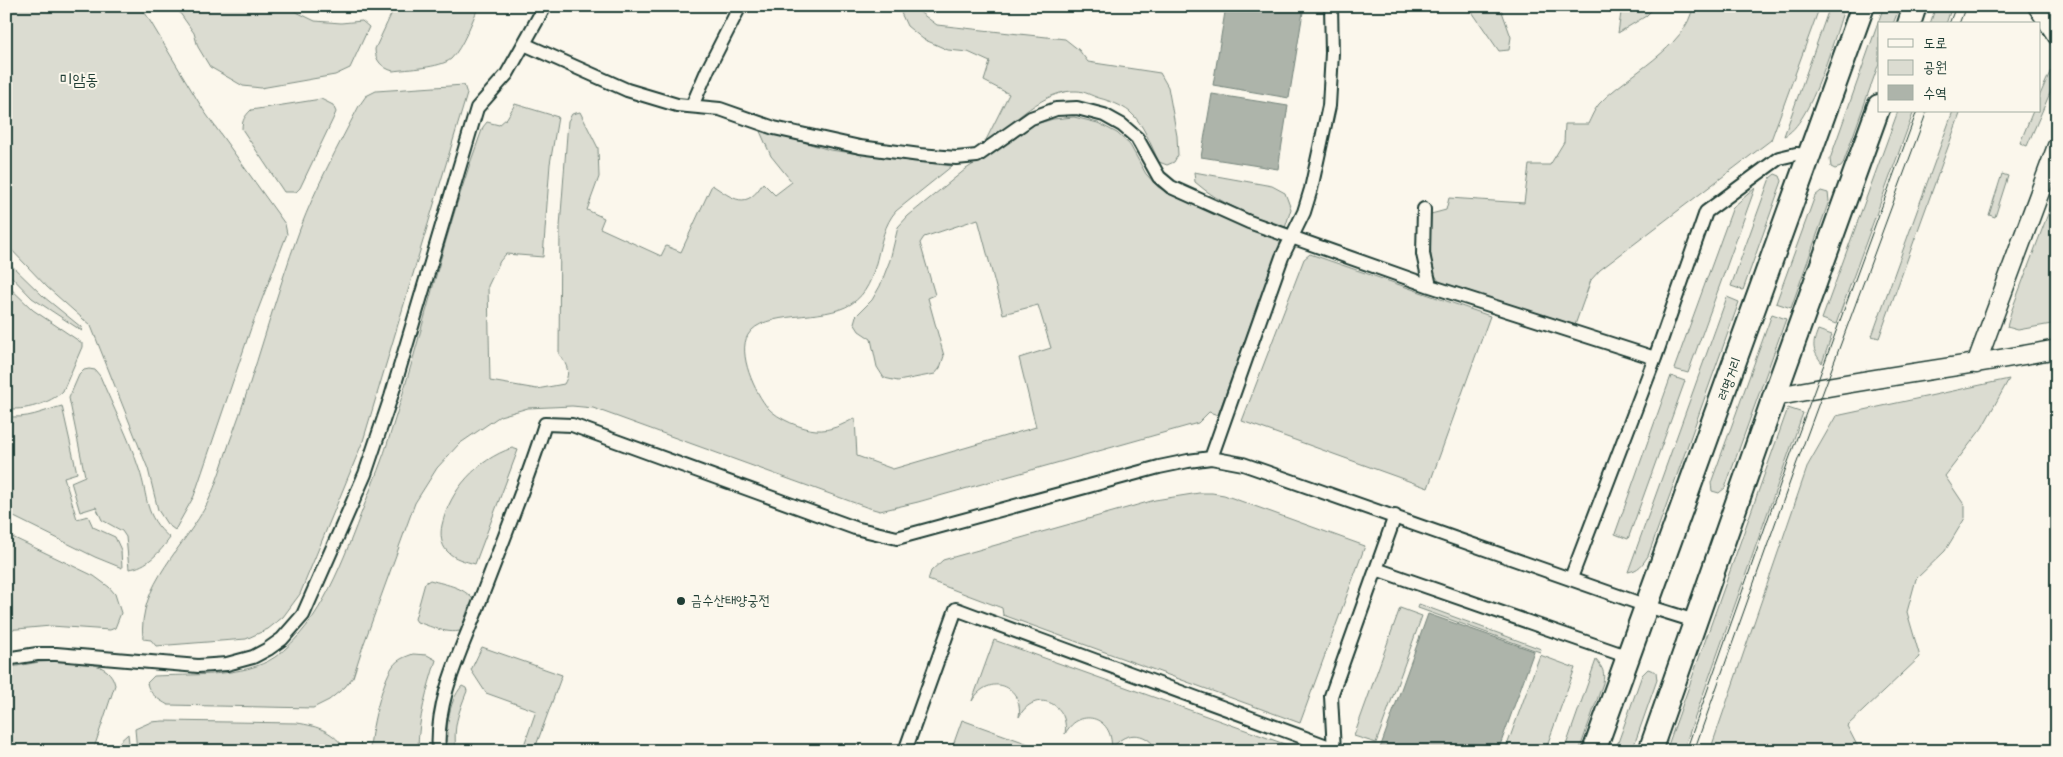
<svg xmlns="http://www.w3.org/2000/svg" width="2063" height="757" font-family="'Architects Daughter','Poor Story',sans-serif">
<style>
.green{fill:#dbdcd1;stroke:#7d8c82}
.water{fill:#adb4aa;stroke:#74847b}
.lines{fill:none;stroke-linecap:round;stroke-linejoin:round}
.street-casing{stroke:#1f3d34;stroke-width:16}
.secondary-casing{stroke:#1f3d34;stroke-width:21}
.highway-casing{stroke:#1f3d34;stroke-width:26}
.street{stroke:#fbf7ec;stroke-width:12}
.secondary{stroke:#fbf7ec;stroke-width:18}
.highway{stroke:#fbf7ec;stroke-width:22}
.tram{stroke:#1f3d34;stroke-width:1}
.poi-dot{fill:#1f3d34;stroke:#fbf7ec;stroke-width:2}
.labels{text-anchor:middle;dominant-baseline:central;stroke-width:4;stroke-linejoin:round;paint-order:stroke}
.street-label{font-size:14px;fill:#1f3d34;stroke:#fbf7ec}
.poi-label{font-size:14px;fill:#1f3d34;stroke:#fbf7ec;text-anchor:start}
.quarter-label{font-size:16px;fill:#1f3d34;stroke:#fbf7ec}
</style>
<rect width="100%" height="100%" fill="#fbf7ec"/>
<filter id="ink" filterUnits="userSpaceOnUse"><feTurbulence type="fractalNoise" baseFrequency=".02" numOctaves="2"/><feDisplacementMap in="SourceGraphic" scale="10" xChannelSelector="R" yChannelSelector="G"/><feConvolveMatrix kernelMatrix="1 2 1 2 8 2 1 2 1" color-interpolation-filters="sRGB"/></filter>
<g filter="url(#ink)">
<path class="green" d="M 6,6 L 141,6 L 204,111 L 285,224 L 287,234 L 251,328 L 194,496 L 175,530 L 167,524 L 158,510 L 148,469 L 91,326 L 47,287 L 6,244 Z
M 175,6 L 284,6 L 315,21 L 341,23 L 362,21 L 369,27 L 350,68 L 335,75 L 261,88 L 243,86 L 210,67 L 198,47 L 194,33 Z
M 395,6 L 479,6 C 472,21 463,47 451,59 C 440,68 407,69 393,71 C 382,68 375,60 375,49 Z
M 1468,6 L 1500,6 L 1511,37 L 1509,50 L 1499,51 Z
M 1622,6 L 1656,6 L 1646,16 L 1618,33 Z
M 1693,6 L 1820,6 L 1771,140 L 1600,270 L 1591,280 L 1575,325 L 1440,282 C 1427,270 1431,232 1431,214 L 1446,210 L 1449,198 L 1524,203 L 1529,165 L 1550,165 L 1564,142 L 1565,124 L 1588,124 C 1591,118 1594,110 1599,104 C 1626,75 1687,47 1693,6 Z
M 1830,6 L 1845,6 C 1835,35 1811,125 1784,136 Z
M 1884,6 L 1900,6 L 1893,24 L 1879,24 L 1879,63 L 1843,164 L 1841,167 L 1835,169 L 1831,167 L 1830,159 Z
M 1936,6 L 1952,6 L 1946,24 L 1930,24 Z
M 914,8 L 937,25 L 1065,39 L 1079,50 L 1088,62 L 1160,73 L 1168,87 L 1177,136 L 1178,155 L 1174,162 L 1167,165 L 1159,162 C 1151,146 1144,124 1130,112 C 1121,105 1110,101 1099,98 C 1092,96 1084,91 1077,91 C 1045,89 1012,123 990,142 L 986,140 L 1009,94 L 984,81 L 990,62 L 968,52 L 948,50 L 923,39 L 907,26 L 901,13 Z
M 2051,70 L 2057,72 L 2057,77 L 2027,146 L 2020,143 L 2033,111 L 2039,111 L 2039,97 Z
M 464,85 L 467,94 L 363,441 L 300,594 L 283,617 L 268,629 L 246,639 L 156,646 L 151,640 L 143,639 C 137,585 186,546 208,502 C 217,483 223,461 230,441 C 256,371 274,299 300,229 C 316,187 338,146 359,106 L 366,96 L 376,91 Z
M 321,99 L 333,105 L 336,112 L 333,119 L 300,188 L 296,192 L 284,192 L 242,129 C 242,120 245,116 251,110 Z
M 515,104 L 558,117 L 550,164 L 543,257 L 506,254 L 500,261 L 488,286 L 490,381 L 537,389 L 564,384 C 571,372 567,365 559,354 L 560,227 L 568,121 L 572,114 L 580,112 L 598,148 L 599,177 L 587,210 L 604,218 L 600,228 L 661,256 L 666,246 L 681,252 L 712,185 C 734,199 746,211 763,183 L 775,195 L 792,182 L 771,156 L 759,129 L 830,150 L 952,166 L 896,211 C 873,237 883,284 851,304 C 824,322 763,309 748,335 C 737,353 755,393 768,408 C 778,419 802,429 816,430 C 831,431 842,425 855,418 L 857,456 L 893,469 L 1036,427 L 1019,358 L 1051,348 L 1038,305 L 1003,314 L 978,219 L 924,237 L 920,243 L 935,295 L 928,298 L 944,356 L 940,368 L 935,374 L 898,381 L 884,378 L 877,367 L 871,339 L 859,331 L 854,323 L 856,316 L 872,300 L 880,286 L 890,260 L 898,227 L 908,216 L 966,169 L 1033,125 L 1053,119 L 1074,117 L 1098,123 L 1117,133 L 1130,145 L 1146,174 L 1158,187 L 1191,204 L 1281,240 L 1218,415 L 1209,412 L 1198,423 L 918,502 L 880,511 L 866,507 L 593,408 L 572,406 L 528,408 L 500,416 L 459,444 L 437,468 L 415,503 L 363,646 L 353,677 L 345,687 L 329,700 L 313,708 L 168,705 C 159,700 149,694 147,683 L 154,676 C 190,674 244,678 275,657 C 322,624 344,557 364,506 C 373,482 383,459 390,435 C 423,333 445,228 483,127 L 487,122 L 499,125 L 507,118 Z
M 1898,111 L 1914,111 L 1836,324 L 1822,319 Z
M 1953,111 L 1961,111 L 1879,338 L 1872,336 Z
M 1194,172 L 1272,186 L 1285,193 L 1291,209 L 1285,228 C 1253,216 1221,205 1195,182 Z
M 1775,174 L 1780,176 L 1782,181 L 1743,290 L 1731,286 L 1770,178 Z
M 2002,174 L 2008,176 L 1995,217 L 1989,215 Z
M 1755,188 L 1688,373 L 1674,369 L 1733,207 Z
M 2057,190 L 2057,323 L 2018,330 L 2007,327 L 2011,312 Z
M 1821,191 L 1828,193 L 1829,201 L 1791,308 L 1776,303 L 1815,196 Z
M 1310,254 L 1490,316 L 1428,488 L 1242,421 L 1304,259 Z
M 6,260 L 44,297 L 81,327 L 82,331 L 32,298 L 6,271 Z
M 6,284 L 33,310 L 82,343 L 82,347 L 63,391 C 51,403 23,412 6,408 Z
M 1727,297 L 1739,302 L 1648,556 C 1642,565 1639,570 1628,572 Z
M 1772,314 L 1786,319 L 1725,488 L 1719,493 L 1712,491 L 1711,483 Z
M 1818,330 L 1832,335 L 1822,363 C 1812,350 1812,345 1818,330 Z
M 89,369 L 95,370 L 100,376 C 113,407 129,438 139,469 C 149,498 143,515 170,538 C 160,552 147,567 129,569 L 126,537 L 122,531 L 102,520 L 96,507 L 80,512 L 71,482 L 85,476 L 69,398 L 79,375 L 84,370 Z
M 1671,376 L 1685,381 L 1628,539 L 1615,534 Z
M 2009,379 L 1982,428 L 1945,476 L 1965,506 L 1965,518 L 1945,551 L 1916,579 L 1907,612 L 1920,657 L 1847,726 L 1860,751 L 1710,751 L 1808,465 L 1836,416 Z
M 62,406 L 77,473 L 64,477 L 77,519 L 88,516 L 93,527 L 115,537 L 121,550 L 122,568 L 95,557 L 6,513 L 6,416 C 26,420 43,411 62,406 Z
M 1788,408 L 1803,413 L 1683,751 L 1666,751 Z
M 512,448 L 518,450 L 475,564 C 465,561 454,559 447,551 C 441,545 440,534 442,525 C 450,490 477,460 512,448 Z
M 1199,493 L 1212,493 L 1224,495 L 1365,546 L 1300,723 L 1006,616 L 1003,615 L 1002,608 L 928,580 L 931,571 L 943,560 L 1155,500 Z
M 6,534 L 94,576 L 109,587 L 115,594 L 121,613 L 115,628 L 110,630 L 51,626 L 6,630 Z
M 430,580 C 447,585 467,587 476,604 L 469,606 L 463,624 L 468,628 C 452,637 433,627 417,622 L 415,619 L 425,583 Z
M 1419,604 L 1541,649 L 1540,652 L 1418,608 Z
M 1400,608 L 1422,616 L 1376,743 L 1354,736 Z
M 994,640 L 1304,751 L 1157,751 C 1147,729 1121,731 1111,751 C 1116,718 1080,705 1065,734 C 1070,702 1034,688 1019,717 C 1024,685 989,672 972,701 Z
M 482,647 L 562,675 L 534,751 L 522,751 L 536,711 L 486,693 L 471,670 Z
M 413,654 L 427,655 L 436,660 C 427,690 418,718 418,751 L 370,751 C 370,733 382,681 393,666 C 398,659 405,657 413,654 Z
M 1540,655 L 1575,668 L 1545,751 L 1505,751 Z
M 1596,660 C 1603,668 1605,673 1603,683 L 1579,751 L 1564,751 Z
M 59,661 C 79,663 110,660 115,685 L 93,751 L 6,751 L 6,668 L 39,662 Z
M 1648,669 L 1656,672 L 1657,680 L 1632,751 L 1615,751 L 1642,675 Z
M 462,686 L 466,688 L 467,691 C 458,714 453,726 456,751 L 448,751 C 445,731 448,702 462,686 Z
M 962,720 L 1048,751 L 951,751 Z
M 163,721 L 297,723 C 318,726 335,732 346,751 L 137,751 L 135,729 L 151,722 Z
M 128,734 L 130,751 L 112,751 L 117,744 Z"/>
<path class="water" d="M 1226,6 L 1304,6 L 1289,98 L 1213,85 Z
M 1212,94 L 1288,106 L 1278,169 L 1201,157 Z
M 1428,614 L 1534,651 L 1498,751 L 1379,751 Z"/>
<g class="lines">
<g class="street-casing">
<path id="street" d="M 524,44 L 627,90 L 677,105 L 720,109 L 774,128 L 860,147 L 920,155 L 956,158 L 977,156 L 1031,118 L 1056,109 L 1077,108 L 1104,115 L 1122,125 L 1137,138 L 1159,177 L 1171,187 L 1249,222 L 1430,286 L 1655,358
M 692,106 L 708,69 L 740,6
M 1424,209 L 1423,254 L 1430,286
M 1211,458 L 1282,257 L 1304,212 L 1311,189 L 1329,106 L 1332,53 L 1331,6
M 1376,569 L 1629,657
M 1571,578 L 1655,358 L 1706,212 L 1779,158 L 1796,154 L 1810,155
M 6,659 L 37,654 L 56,654 L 198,666 L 227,664 L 253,657 L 268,649 L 282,639 L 303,615 L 365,474 L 391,397 L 477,108 L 507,74 L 545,6
M 439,751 C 435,701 461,651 478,606 C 501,545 526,485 545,424 L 572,425 L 855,528 L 897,538 L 1159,467 L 1188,461 L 1211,458 L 1243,464 L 1266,472 L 1647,606 L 1695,621
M 905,751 L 956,609 L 1335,749
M 1334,751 L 1331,696 L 1395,516"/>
</g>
<g class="secondary-casing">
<path id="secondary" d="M 2037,6 L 2057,36
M 1976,364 L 2057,146
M 1774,397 C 1868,378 1963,367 2057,349"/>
</g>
<g class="highway-casing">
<path id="highway" d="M 1909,24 L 1915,6
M 1594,751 L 1863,6
M 1650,751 L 1774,397 L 1879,106"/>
</g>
<use href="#street" class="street"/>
<use href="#secondary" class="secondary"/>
<use href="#highway" class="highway"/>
<path class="tram" d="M 1949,24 L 1956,6
M 1959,24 L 1966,6
M 1686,751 L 1788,462 L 1917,111
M 1694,751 L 1796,465 L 1927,111"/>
</g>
</g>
<circle class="poi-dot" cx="681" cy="601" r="5"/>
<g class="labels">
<g class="street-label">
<text transform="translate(1730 379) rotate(-70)">려명거리</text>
</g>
<g class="poi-label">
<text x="691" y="601">금수산태양궁전</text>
</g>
<g class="quarter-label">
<text x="79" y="80">미암동</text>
</g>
</g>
<rect width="2063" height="757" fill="none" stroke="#fbf7ec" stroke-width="25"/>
<rect x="12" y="12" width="2038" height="732" fill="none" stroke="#1f3d34" stroke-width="2" filter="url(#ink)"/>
<rect x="1878" y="22" width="162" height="90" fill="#fbf7ec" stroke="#a3ada2"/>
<rect x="1888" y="39" width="25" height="8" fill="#fbf7ec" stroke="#a3ada2"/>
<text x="1923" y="48" font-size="15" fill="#1f3d34">도로</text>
<rect x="1888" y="60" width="25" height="15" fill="#dbdcd1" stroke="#a3ada2"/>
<text x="1923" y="72" font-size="15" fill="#1f3d34">공원</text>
<rect x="1888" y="85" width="25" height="15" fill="#adb4aa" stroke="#a3ada2"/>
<text x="1923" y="98" font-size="15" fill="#1f3d34">수역</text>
</svg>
